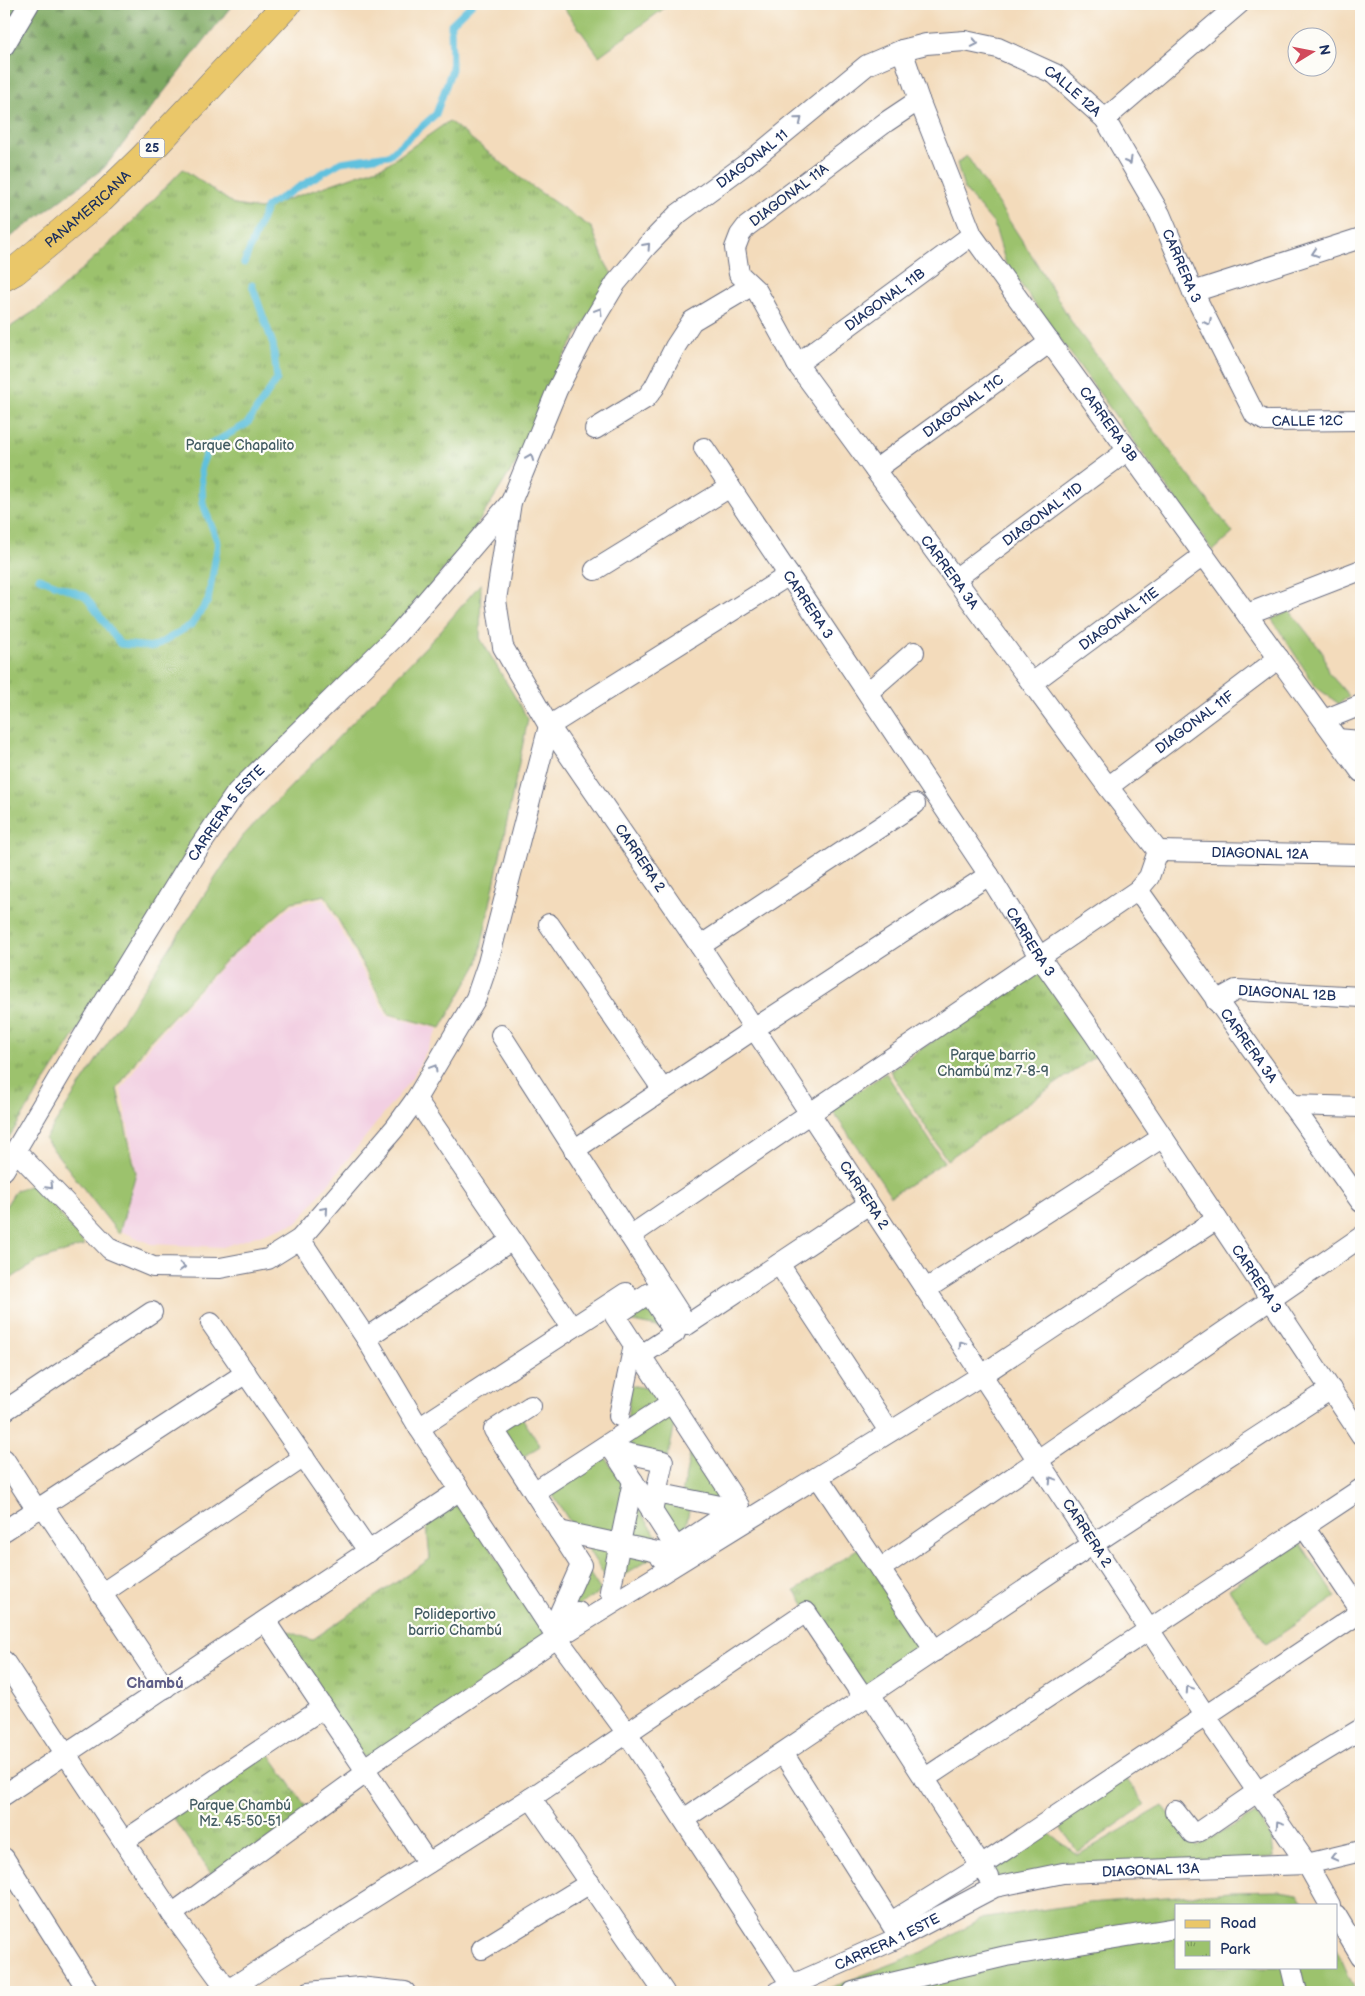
<svg xmlns="http://www.w3.org/2000/svg" width="1365" height="1996" font-family="'Balsamiq Sans',sans-serif">
<style>
.built{fill:#f2cfe2}
.green{fill:#9cc26d;stroke:#5c7866}
.forest{fill:url(#forest-firs);stroke:#4c6c5f}
.park{fill:url(#park-tufts);stroke:#5c7866}
.lines{fill:none;stroke-linecap:round;stroke-linejoin:round}
.stream{stroke:#60c1de;stroke-width:7}
.street-casing{stroke:#676b7f;stroke-width:22}
.primary-casing{stroke:#676b7f;stroke-width:29}
.street{stroke:#fff;stroke-width:20}
.primary{stroke:#eac769;stroke-width:28}
.oneway{stroke:#8d97ae}
.labels{text-anchor:middle;dominant-baseline:central;stroke-width:4.5;stroke-linejoin:round;paint-order:stroke}
.shield{fill:#fdfcf7;stroke:#5f6c8c;stroke-width:1}
.shield-label{font-size:12px;font-weight:bold;fill:#1b2f5e}
.street-label{font-size:14px;fill:#1b2f5e;stroke:#fdfcf7}
.park-label{font-size:14px;fill:#425b62;stroke:#fdfcf7}
.neighbourhood-label{font-size:15px;font-weight:bold;fill:#5f5e87;stroke:#fdfcf7}
</style>
<defs>
<pattern id="forest-firs" width="22" height="20" patternUnits="userSpaceOnUse" patternTransform="scale(1.25)"><rect width="22" height="20" fill="#7da860"/><path d="M5 1l3.5 6h-7zM16 11l3.5 6h-7z" fill="#668952"/></pattern>
<pattern id="park-tufts" width="24" height="20" patternUnits="userSpaceOnUse" patternTransform="scale(1.25)"><rect width="24" height="20" fill="#9cc26d"/><path d="M3 7l-1-3M5 7V3M7 7l1-3M15 17l-1-3M17 17v-4M19 17l1-3" fill="none" stroke="#7e9e5d"/></pattern>
</defs>
<rect width="100%" height="100%" fill="#fdfcf7"/>
<filter id="ink" filterUnits="userSpaceOnUse"><feTurbulence type="fractalNoise" baseFrequency=".02" numOctaves="2"/><feDisplacementMap in="SourceGraphic" scale="10" xChannelSelector="R" yChannelSelector="G"/><feConvolveMatrix kernelMatrix="1 2 1 2 8 2 1 2 1" color-interpolation-filters="sRGB"/></filter>
<filter id="wash" filterUnits="userSpaceOnUse"><feTurbulence type="fractalNoise" baseFrequency=".0096" numOctaves="4" result="noise"/><feDisplacementMap in="SourceGraphic" scale="20" xChannelSelector="R" yChannelSelector="G"/><feGaussianBlur stdDeviation="1.12" result="paint"/><feColorMatrix in="noise" values="0 0 0 0 0 0 0 0 0 0 0 0 0 0 0 0 0 1.4 0 .05"/><feComposite in="paint" operator="in"/></filter>
<g filter="url(#wash)">
<rect width="100%" height="100%" fill="#f3dbbb"/>
<path class="built" d="M 324,899 L 387,1016 L 438,1029 L 412,1078 L 298,1222 L 223,1247 L 151,1244 L 121,1231 L 137,1173 L 121,1090 L 150,1045 L 224,964 L 292,905 Z"/>
<path class="green" d="M 561,4 L 670,4 L 599,56 Z
M 967,156 L 1034,259 L 1074,326 L 1233,533 L 1213,551 L 1006,264 L 994,224 L 964,189 L 957,163 Z
M 481,583 L 480,638 L 528,719 L 478,963 L 441,1028 L 389,1014 L 325,895 L 292,902 L 223,963 L 147,1044 L 117,1089 L 136,1173 L 119,1234 L 45,1139 L 242,837 L 437,635 Z
M 1290,611 L 1323,653 L 1328,672 L 1349,696 L 1339,704 L 1316,687 L 1272,619 Z
M 886,1073 L 944,1162 L 891,1196 L 831,1109 Z
M 35,1184 L 85,1245 L 38,1261 L 4,1283 L 4,1209 L 16,1190 Z
M 648,1299 L 668,1329 L 618,1319 Z
M 630,1385 L 659,1391 L 666,1401 L 627,1427 Z
M 670,1410 L 676,1419 L 668,1457 L 620,1443 Z
M 521,1416 L 540,1446 L 518,1460 L 500,1430 Z
M 692,1444 L 730,1503 L 682,1494 Z
M 603,1454 L 627,1489 L 616,1538 L 575,1530 L 549,1489 Z
M 633,1500 L 665,1549 L 625,1540 Z
M 659,1503 L 690,1505 L 684,1536 L 681,1538 Z
M 582,1540 L 615,1547 L 608,1581 Z
M 1299,1541 L 1336,1597 L 1266,1644 L 1229,1589 Z
M 623,1549 L 655,1555 L 617,1580 Z
M 585,1566 L 601,1591 L 566,1614 Z
M 1123,1774 L 1145,1805 L 1078,1852 L 1056,1821 Z
M 1163,1806 L 1196,1846 L 1256,1814 L 1272,1840 L 1274,1857 L 1001,1883 L 991,1865 L 1047,1832 L 1078,1855 Z
M 1278,1891 L 1298,1894 L 1306,1905 L 1176,1905 L 1176,1967 L 1336,1967 L 1336,1947 L 1356,1992 L 819,1992 L 923,1952 L 980,1919 L 1088,1903 L 1231,1892 Z"/>
<path class="forest" d="M 4,4 L 233,4 L 104,168 L 4,242 Z"/>
<path class="park" d="M 449,121 L 528,184 L 592,228 L 605,262 L 613,276 L 558,366 L 517,461 L 466,542 L 384,644 L 199,842 L 4,1145 L 4,331 L 44,305 L 131,223 L 183,169 L 235,205 L 260,209 L 386,165 Z
M 1036,969 L 1097,1055 L 947,1160 L 890,1071 Z
M 457,1498 L 550,1638 L 366,1761 L 272,1625 L 312,1640 L 430,1559 L 426,1518 Z
M 860,1547 L 929,1648 L 864,1693 L 795,1591 Z
M 266,1749 L 309,1811 L 214,1878 L 171,1815 Z"/>
<g class="lines">
<path class="stream" d="M 244,263 L 267,206 L 341,162 L 389,155 L 436,114 L 452,69 L 451,24 L 472,4
M 39,578 L 85,596 L 120,644 L 154,647 L 191,625 L 208,601 L 218,543 L 203,504 L 201,467 L 209,445 L 247,424 L 277,379 L 273,344 L 252,285"/>
</g>
</g>
<g filter="url(#ink)">
<g class="lines">
<g class="street-casing">
<g id="street">
<path d="M 4,46 L 29,4"/>
<path id="s1" d="M 902,50 L 919,100 L 972,235 L 1361,772"/>
<path id="s2" d="M 919,100 L 886,122 L 746,227 L 740,235 L 735,248 L 739,274 L 757,291 L 797,364 L 1108,787 L 1158,851"/>
<path d="M 1105,119 L 1239,4"/>
<path d="M 1193,292 L 1361,238"/>
<path id="s3" d="M 797,364 L 972,235"/>
<path d="M 595,429 L 646,398 L 654,388 L 675,347 L 692,321 L 746,289 L 752,287"/>
<path id="s4" d="M 704,448 L 989,875 L 1039,956 L 1094,1034 L 1361,1435"/>
<path id="s5" d="M 875,470 L 1050,342"/>
<path d="M 595,570 L 730,487"/>
<path id="s6" d="M 955,579 L 1128,450"/>
<path d="M 1247,614 L 1361,570"/>
<path id="s7" d="M 1032,683 L 1204,555"/>
<path d="M 874,687 L 914,652"/>
<path d="M 1324,720 L 1361,705"/>
<path d="M 1337,739 L 1361,741"/>
<path id="s8" d="M 1108,787 L 1279,658"/>
<path id="s9" d="M 1158,851 L 1361,855"/>
<path id="s10" d="M 1138,890 L 1361,1202"/>
<path d="M 549,924 L 663,1090"/>
<path d="M 700,946 L 915,804"/>
<path id="s11" d="M 1216,1001 L 1236,990 L 1361,997"/>
<path d="M 501,1035 L 687,1325 L 869,1204"/>
<path d="M 416,1099 L 572,1328"/>
<path d="M 1291,1105 L 1361,1107"/>
<path d="M 574,1150 L 754,1029 L 989,875"/>
<path d="M 16,1151 L 110,1249 L 153,1267 L 220,1268 L 268,1259 L 300,1239 L 395,1128 L 416,1099 L 476,998 L 488,963 L 549,726 L 789,575"/>
<path id="s12" d="M 4,1170 L 70,1058 L 196,852 L 237,792 L 398,634 L 511,502"/>
<path d="M 630,1236 L 1138,890 L 1149,877 L 1158,851"/>
<path d="M 300,1239 L 366,1338 L 419,1428 L 460,1490 L 557,1638 L 627,1733 L 792,1986"/>
<path d="M 779,1264 L 889,1431"/>
<path d="M 926,1289 L 1163,1137"/>
<path d="M 211,1323 L 369,1552"/>
<path d="M 366,1338 L 512,1240"/>
<path d="M 640,1356 L 675,1333 L 649,1293 L 615,1316 L 739,1506 L 661,1558"/>
<path d="M 531,1406 L 494,1430 L 581,1565 L 558,1617 L 559,1620 L 563,1620 L 578,1612"/>
<path d="M 4,1411 L 152,1312"/>
<path d="M 619,1416 L 634,1345"/>
<path d="M 419,1428 L 626,1293"/>
<path d="M 609,1444 L 676,1548"/>
<path d="M 612,1450 L 663,1461 L 656,1493"/>
<path d="M 4,1459 L 37,1510"/>
<path d="M 818,1477 L 935,1651"/>
<path d="M 534,1492 L 671,1403"/>
<path d="M 43,1506 L 165,1688"/>
<path d="M 652,1512 L 656,1493 L 735,1509"/>
<path d="M 1304,1527 L 1361,1611"/>
<path d="M 4,1531 L 246,1373"/>
<path d="M 559,1531 L 667,1554"/>
<path d="M 880,1569 L 1361,1237"/>
<path d="M 610,1591 L 633,1481"/>
<path d="M 101,1594 L 304,1457"/>
<path d="M 265,1621 L 428,1863"/>
<path d="M 4,1661 L 172,1914 L 229,1992"/>
<path d="M 870,1694 L 988,1877"/>
<path d="M 783,1753 L 897,1933"/>
<path d="M 924,1779 L 1361,1489"/>
<path d="M 4,1795 L 460,1490"/>
<path d="M 531,1798 L 664,1992"/>
<path d="M 1175,1811 L 1192,1833 L 1200,1831 L 1257,1792 L 1361,1729"/>
<path d="M 684,1819 L 1093,1544 L 1331,1389"/>
<path d="M 124,1841 L 323,1708"/>
<path d="M 4,1858 L 89,1992"/>
<path id="s13" d="M 1330,1905 L 1307,1864 L 1211,1724 L 700,946 L 549,726 L 503,647 L 496,600 L 511,502 L 557,390 L 586,333 L 616,283 L 647,246 L 678,214 L 753,159 L 867,65 L 902,50 L 926,44 L 965,41 L 998,48 L 1055,74 L 1105,119 L 1160,214 L 1193,292 L 1255,415 L 1266,421 L 1361,420"/>
<path d="M 172,1914 L 367,1772 L 366,1767 L 557,1638 L 982,1375 L 1217,1219"/>
<path d="M 1336,1915 L 1361,1957"/>
<path d="M 891,1922 L 981,1866 L 1361,1612"/>
<path d="M 482,1949 L 590,1883"/>
<path d="M 1291,1967 L 1297,1992"/>
<path d="M 228,1990 L 531,1798 L 806,1612 L 864,1698"/>
<path d="M 309,1992 L 359,1987 L 405,1992"/>
<path id="s14" d="M 777,1992 L 900,1937 L 995,1887 L 1063,1873 L 1307,1864 L 1361,1851"/>
<path d="M 853,1992 L 1006,1956 L 1176,1928"/>
</g>
</g>
<g class="primary-casing">
<g id="primary">
<path id="s15" d="M 4,277 L 15,271 L 101,199 L 143,158 L 287,4"/>
</g>
</g>
<use href="#street" class="street"/>
<use href="#primary" class="primary"/>
</g>
<defs><path id="oneway-chevron" d="M-2-3.5L2.5 0L-2 3.5" fill="none" stroke-width="1.6" stroke-linecap="round" stroke-linejoin="round" transform="scale(1.25)"/></defs>
<g class="oneway">
<use href="#oneway-chevron" transform="translate(975 43) rotate(11)"/>
<use href="#oneway-chevron" transform="translate(799 120) rotate(-39)"/>
<use href="#oneway-chevron" transform="translate(1129 161) rotate(60)"/>
<use href="#oneway-chevron" transform="translate(647 246) rotate(-48)"/>
<use href="#oneway-chevron" transform="translate(1315 253) rotate(162)"/>
<use href="#oneway-chevron" transform="translate(599 311) rotate(-59)"/>
<use href="#oneway-chevron" transform="translate(1208 322) rotate(63)"/>
<use href="#oneway-chevron" transform="translate(530 457) rotate(-68)"/>
<use href="#oneway-chevron" transform="translate(434 1068) rotate(-59)"/>
<use href="#oneway-chevron" transform="translate(50 1186) rotate(46)"/>
<use href="#oneway-chevron" transform="translate(325 1210) rotate(-49)"/>
<use href="#oneway-chevron" transform="translate(182 1267) rotate(2)"/>
<use href="#oneway-chevron" transform="translate(962 1344) rotate(-123)"/>
<use href="#oneway-chevron" transform="translate(1052 1480) rotate(-123)"/>
<use href="#oneway-chevron" transform="translate(1189 1689) rotate(-124)"/>
<use href="#oneway-chevron" transform="translate(1279 1824) rotate(-124)"/>
<use href="#oneway-chevron" transform="translate(1334 1857) rotate(166)"/>
</g>
</g>
<g class="labels">
<rect class="shield" x="139.5" y="138.5" width="25" height="19" rx="4"/>
<g class="shield-label">
<text x="152" y="148">25</text>
</g>
<g class="street-label">
<text stroke="none"><textPath href="#s13" startOffset="2452">CALLE 12A</textPath></text>
<text stroke="none"><textPath href="#s13" startOffset="2081">DIAGONAL 11</textPath></text>
<text transform="translate(789 195) rotate(-37)">DIAGONAL 11A</text>
<text stroke="none"><textPath href="#s15" startOffset="108">PANAMERICANA</textPath></text>
<text stroke="none"><textPath href="#s13" startOffset="2661">CARRERA 3</textPath></text>
<text stroke="none"><textPath href="#s3" startOffset="109">DIAGONAL 11B</textPath></text>
<text stroke="none"><textPath href="#s5" startOffset="109">DIAGONAL 11C</textPath></text>
<text stroke="none"><textPath href="#s13" startOffset="2881">CALLE 12C</textPath></text>
<text stroke="none"><textPath href="#s1" startOffset="431">CARRERA 3B</textPath></text>
<text stroke="none"><textPath href="#s6" startOffset="109">DIAGONAL 11D</textPath></text>
<text stroke="none"><textPath href="#s2" startOffset="631">CARRERA 3A</textPath></text>
<text stroke="none"><textPath href="#s4" startOffset="188">CARRERA 3</textPath></text>
<text stroke="none"><textPath href="#s7" startOffset="108">DIAGONAL 11E</textPath></text>
<text stroke="none"><textPath href="#s8" startOffset="108">DIAGONAL 11F</textPath></text>
<text stroke="none"><textPath href="#s12" startOffset="421">CARRERA 5 ESTE</textPath></text>
<text stroke="none"><textPath href="#s9" startOffset="102">DIAGONAL 12A</textPath></text>
<text transform="translate(640 858) rotate(56)">CARRERA 2</text>
<text stroke="none"><textPath href="#s4" startOffset="592">CARRERA 3</textPath></text>
<text stroke="none"><textPath href="#s11" startOffset="74">DIAGONAL 12B</textPath></text>
<text stroke="none"><textPath href="#s10" startOffset="191">CARRERA 3A</textPath></text>
<text transform="translate(864 1195) rotate(57)">CARRERA 2</text>
<text stroke="none"><textPath href="#s4" startOffset="998">CARRERA 3</textPath></text>
<text transform="translate(1087 1533) rotate(57)">CARRERA 2</text>
<text stroke="none"><textPath href="#s14" startOffset="399">DIAGONAL 13A</textPath></text>
<text stroke="none"><textPath href="#s14" startOffset="121">CARRERA 1 ESTE</textPath></text>
</g>
<g class="park-label">
<text x="240" y="445">Parque Chapalito</text>
<text x="993" y="1055">Parque barrio<tspan x="993" dy="16">Chambú mz 7-8-9</tspan></text>
<text x="455" y="1614">Polideportivo<tspan x="455" dy="16">barrio Chambú</tspan></text>
<text x="240" y="1805">Parque Chambú<tspan x="240" dy="16">Mz. 45-50-51</tspan></text>
</g>
<g class="neighbourhood-label">
<text x="155" y="1683">Chambú</text>
</g>
</g>
<rect width="1365" height="1996" fill="none" stroke="#fdfcf7" stroke-width="20"/>
<rect x="1175" y="1904" width="162" height="65" fill="#fdfcf7" stroke="#a3aaba"/>
<rect x="1185" y="1920" width="25" height="8" fill="#eac769" stroke="#a3aaba"/>
<text x="1220" y="1928" font-size="15" fill="#1b2f5e">Road</text>
<rect x="1185" y="1941" width="25" height="15" fill="url(#park-tufts)" stroke="#a3aaba"/>
<text x="1220" y="1954" font-size="15" fill="#1b2f5e">Park</text>
<g transform="translate(1312 52) rotate(80)"><circle r="24" fill="#fdfcf7" stroke="#a3aaba"/>
<path d="M0-4L9 19L0 12L-9 19Z" fill="#d1495b"/>
<text y="-8" font-size="14" font-weight="bold" text-anchor="middle" fill="#1b2f5e">N</text>
</g>
</svg>
